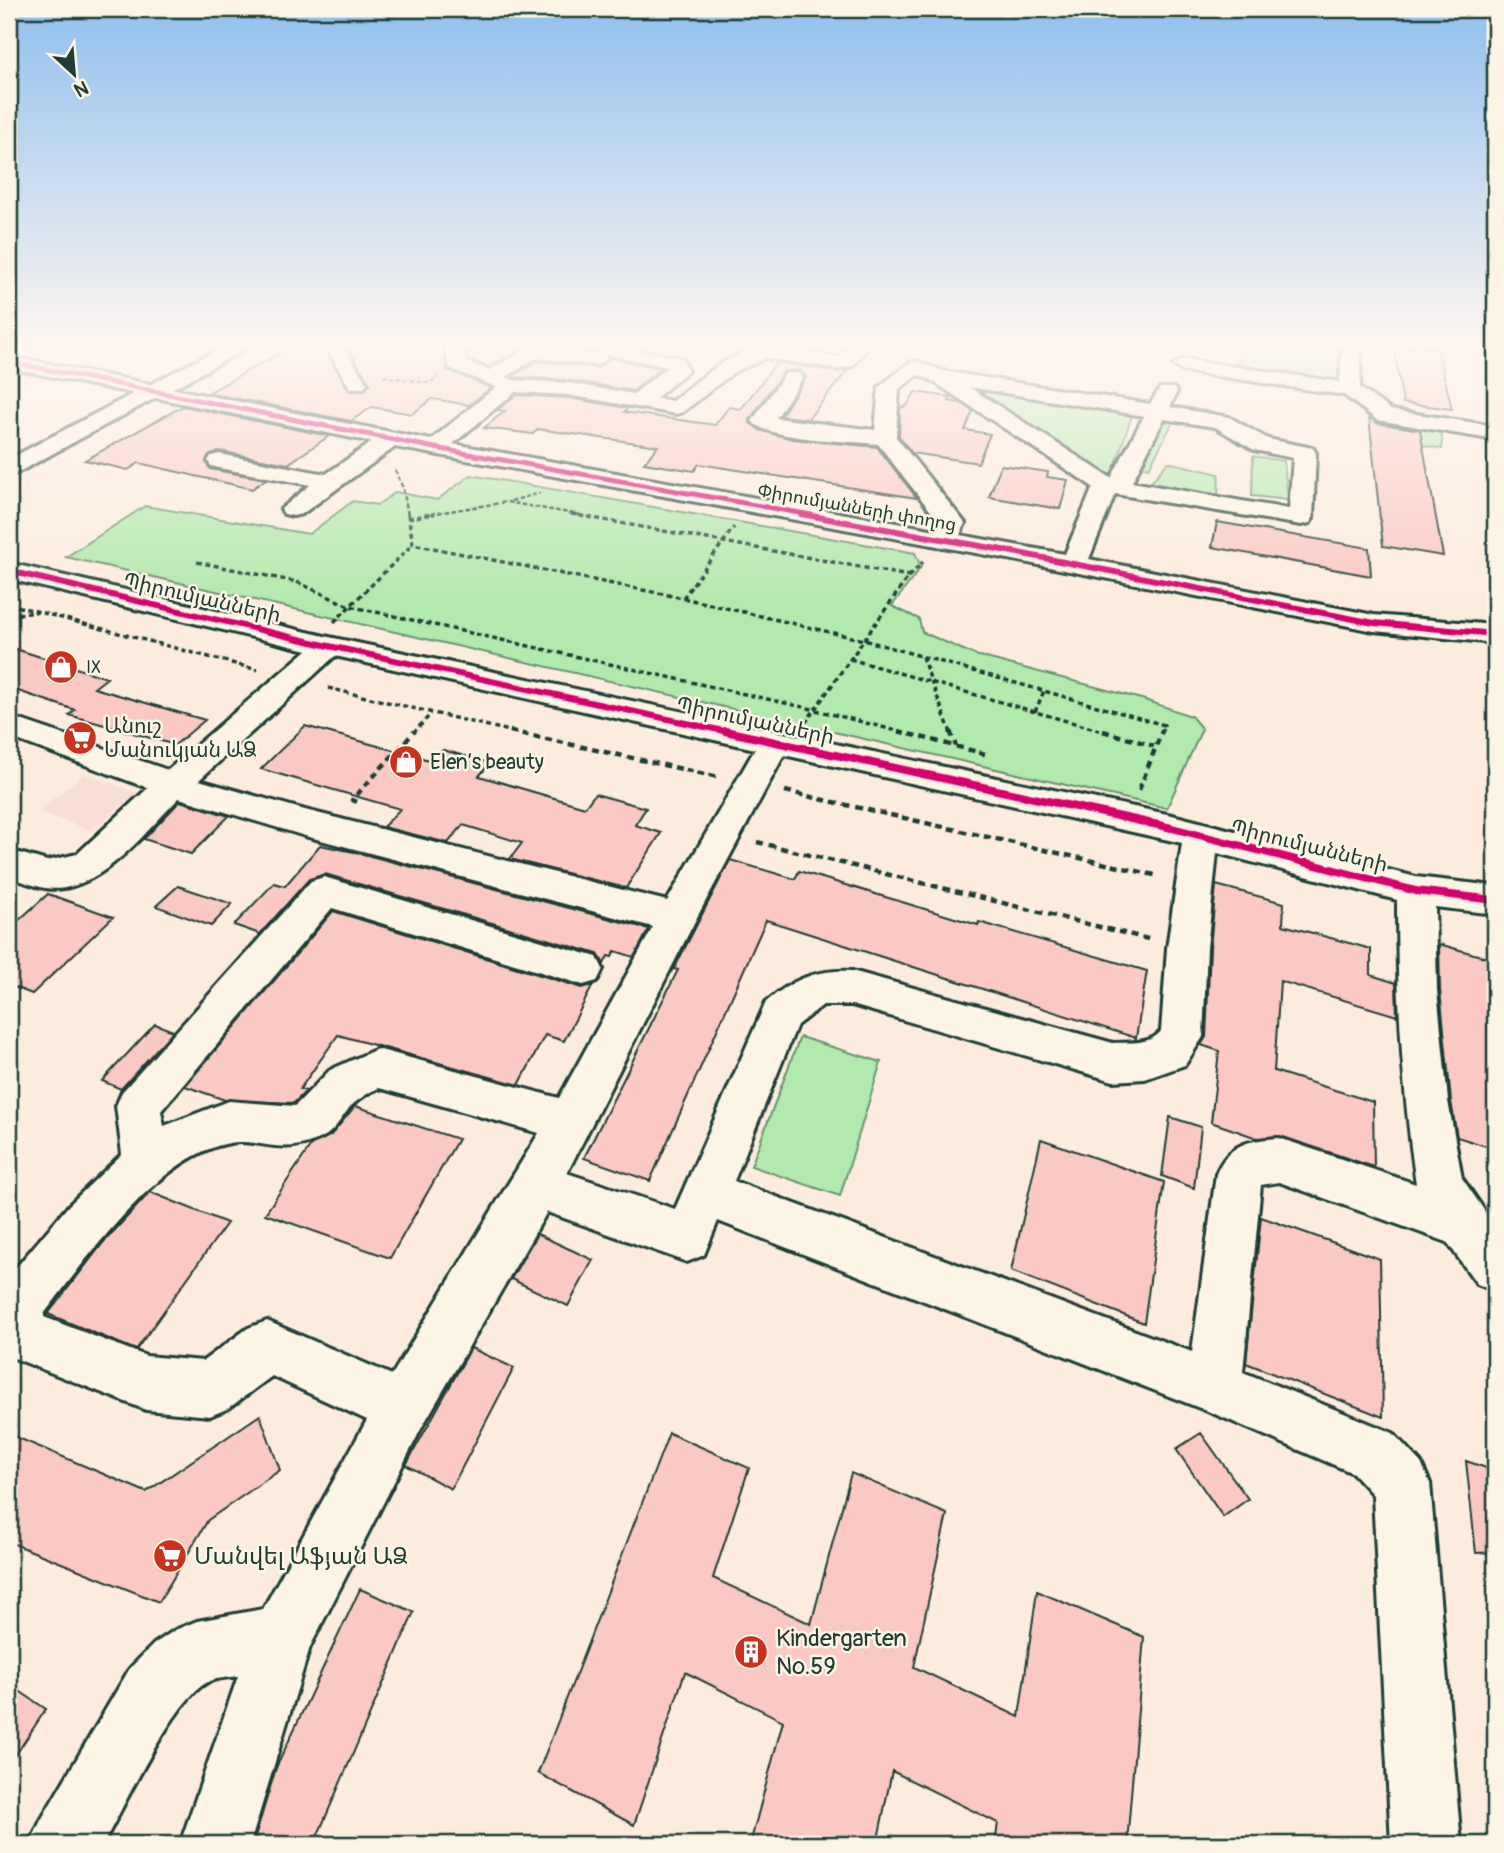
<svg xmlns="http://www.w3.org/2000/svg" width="1504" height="1853" font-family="Pangolin,'Noto Sans Armenian',sans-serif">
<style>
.built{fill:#f7dfd3}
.green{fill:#b2e9ac;stroke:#689370;stroke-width:2}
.building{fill:#fac9c3;stroke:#1f3d34;stroke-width:2}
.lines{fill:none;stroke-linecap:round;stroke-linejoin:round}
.minor-casing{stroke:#1f3d34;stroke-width:6}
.major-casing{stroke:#1f3d34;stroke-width:6}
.path-far2{stroke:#1f3d34;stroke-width:2.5;stroke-dasharray:4.5 2.5;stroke-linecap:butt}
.path-far1{stroke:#1f3d34;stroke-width:3.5;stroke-dasharray:5 3.5;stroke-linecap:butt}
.path{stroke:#1f3d34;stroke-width:4.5;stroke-dasharray:7 5;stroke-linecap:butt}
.minor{fill:#fcf5e5;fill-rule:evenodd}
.major{fill:#fcf5e5;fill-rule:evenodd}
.cycleway-far2-casing{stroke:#fcf5e5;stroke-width:8}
.cycleway-far1-casing{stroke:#fcf5e5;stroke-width:10}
.cycleway-casing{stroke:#fcf5e5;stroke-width:12}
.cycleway-far2{stroke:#d6006c;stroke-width:5}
.cycleway-far1{stroke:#d6006c;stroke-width:6}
.cycleway{stroke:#d6006c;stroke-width:8}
.labels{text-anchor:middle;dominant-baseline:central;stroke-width:5;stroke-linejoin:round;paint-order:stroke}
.far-street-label{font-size:18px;fill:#1f3d34;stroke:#fcf5e5}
.far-poi-label{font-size:18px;fill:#1f3d34;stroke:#fcf5e5;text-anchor:start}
.street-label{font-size:21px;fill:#1f3d34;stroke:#fcf5e5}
.poi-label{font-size:21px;fill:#1f3d34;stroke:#fcf5e5;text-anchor:start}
.near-poi-label{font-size:24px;fill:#1f3d34;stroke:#fcf5e5;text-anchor:start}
</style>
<rect width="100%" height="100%" fill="#fcecde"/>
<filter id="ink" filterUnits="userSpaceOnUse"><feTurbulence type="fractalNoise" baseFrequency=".0143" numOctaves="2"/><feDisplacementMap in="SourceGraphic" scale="14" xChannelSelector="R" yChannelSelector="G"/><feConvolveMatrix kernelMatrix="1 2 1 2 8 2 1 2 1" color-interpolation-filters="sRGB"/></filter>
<g filter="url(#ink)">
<path class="built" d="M 84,774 L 138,793 L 91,831 L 38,811 Z"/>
<path class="green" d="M 1244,347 L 1339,347 L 1341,381 L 1314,391 L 1234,367 Z
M 961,384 L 1132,415 L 1111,478 Z
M 1156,418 L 1173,422 L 1149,468 L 1132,465 Z
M 1379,419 L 1442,430 L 1442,449 L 1382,437 Z
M 1253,456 L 1284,461 L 1288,500 L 1252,496 Z
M 1168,462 L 1219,474 L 1218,497 L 1147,487 Z
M 471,475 L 915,553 L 921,567 L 892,606 L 919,619 L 922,632 L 975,655 L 1145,700 L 1191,716 L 1202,729 L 1167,808 L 66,557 L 145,506 L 309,534 L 353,501 L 377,505 L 396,492 L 437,500 Z
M 800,1037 L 881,1062 L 840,1196 L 751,1166 Z"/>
<path class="building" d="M 291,347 L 323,347 L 350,391 L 364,391 L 370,384 L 347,347 L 443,347 L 448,370 L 491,388 L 469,405 L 432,399 L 412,414 L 372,407 L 351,421 L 208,393 Z
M 466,347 L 526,347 L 489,367 L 467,359 Z
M 1394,347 L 1437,347 L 1452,409 L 1403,403 Z
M 609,358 L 661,368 L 633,391 L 568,380 L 512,377 L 537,361 L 597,368 L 608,361 Z
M 777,362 L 838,372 L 848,370 L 808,419 L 781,416 L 806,377 L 800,370 L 784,371 L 750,419 L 750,423 L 760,430 L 792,439 L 877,447 L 917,498 L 699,464 L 694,471 L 644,463 L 658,446 L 538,429 L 533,434 L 484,428 L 505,411 L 497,410 L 516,395 L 568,398 L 628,408 L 624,412 L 715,425 L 729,407 L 741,409 Z
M 915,392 L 951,397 L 949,401 L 961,403 L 973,411 L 965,430 L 990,434 L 978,463 L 912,453 L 899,436 L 900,408 L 907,406 Z
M 183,406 L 329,436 L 288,464 L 219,451 L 209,455 L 206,462 L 210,469 L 266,479 L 252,489 L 139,463 L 128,470 L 85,460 Z
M 1369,417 L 1377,423 L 1420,430 L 1443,556 L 1383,546 Z
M 1001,465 L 1048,472 L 1047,477 L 1068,480 L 1060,509 L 989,497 Z
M 1217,522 L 1369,548 L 1371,576 L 1212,547 Z
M 9,647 L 107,678 L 94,688 L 205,720 L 175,745 L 69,715 L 75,710 L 9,688 Z
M 305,726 L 433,761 L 443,750 L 490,763 L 479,776 L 585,807 L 595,794 L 646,808 L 635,825 L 661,833 L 626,888 L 510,859 L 522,843 L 463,825 L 448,843 L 383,827 L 400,809 L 261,769 Z
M 180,801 L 229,816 L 191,854 L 144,839 Z
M 320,845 L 359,853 L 649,929 L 634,957 L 615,951 L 612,957 L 608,956 L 604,964 L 598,954 L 325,874 L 309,879 L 260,934 L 234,925 L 274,883 L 285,886 Z
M 730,860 L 795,879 L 799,871 L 978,925 L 979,922 L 1147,971 L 1136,1038 L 766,920 L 650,1181 L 584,1158 L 678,970 L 674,969 Z
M 1216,885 L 1284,903 L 1283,925 L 1371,949 L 1371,975 L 1396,983 L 1397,1016 L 1280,981 L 1274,1071 L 1373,1102 L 1374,1167 L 1280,1136 L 1257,1138 L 1211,1122 L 1219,1051 L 1201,1045 L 1206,1037 L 1210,948 Z
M 178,886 L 232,904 L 211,926 L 156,906 Z
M 48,894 L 113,917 L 32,994 L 9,985 L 9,929 Z
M 333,911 L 582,988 L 593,985 L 564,1041 L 545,1035 L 519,1085 L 338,1035 L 300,1089 L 306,1091 L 294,1103 L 225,1100 L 185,1086 Z
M 1439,944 L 1495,960 L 1495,1149 L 1457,1137 L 1451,1101 L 1440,990 Z
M 155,1024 L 173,1031 L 121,1089 L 102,1081 Z
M 355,1106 L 458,1139 L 390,1258 L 265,1214 L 312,1144 L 331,1135 Z
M 1170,1117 L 1201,1127 L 1194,1188 L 1162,1176 Z
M 1041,1139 L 1164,1182 L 1144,1323 L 1011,1271 Z
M 150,1192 L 227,1223 L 136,1350 L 48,1314 L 103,1243 Z
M 1261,1217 L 1380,1259 L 1383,1417 L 1246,1363 Z
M 537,1234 L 593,1260 L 568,1306 L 511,1279 Z
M 471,1348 L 514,1368 L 451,1489 L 406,1465 Z
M 260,1415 L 280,1470 L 208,1520 L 159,1602 L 9,1542 L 9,1434 L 146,1492 Z
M 669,1433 L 749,1468 L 713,1578 L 811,1624 L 851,1473 L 947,1514 L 914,1667 L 1019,1717 L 1037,1591 L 1144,1637 L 1127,1844 L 995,1844 L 998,1823 L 892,1771 L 877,1844 L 750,1844 L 783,1721 L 685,1672 L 634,1825 L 538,1773 Z
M 1201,1433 L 1248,1499 L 1223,1517 L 1176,1449 Z
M 1466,1461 L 1495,1471 L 1495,1552 L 1476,1553 Z
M 360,1589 L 414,1612 L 314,1844 L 270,1844 L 255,1837 L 276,1768 Z
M 9,1684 L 46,1709 L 9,1765 Z"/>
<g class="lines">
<g class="minor-casing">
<path id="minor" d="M 326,347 L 344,347 L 367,384 L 364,388 L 350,388 Z
M 445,347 L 463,347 L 465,361 L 489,370 L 531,347 L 604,355 L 607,359 L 597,365 L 536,358 L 506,377 L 513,380 L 568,383 L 634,394 L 667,367 L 599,353 L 596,349 L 598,347 L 622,347 L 676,357 L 683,359 L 688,371 L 656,398 L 672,401 C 698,381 726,355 759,347 C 773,343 819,354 838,357 L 849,347 L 868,347 L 853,366 L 838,369 L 766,358 L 734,372 L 683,412 L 676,414 L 568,395 L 515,392 L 453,444 L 936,530 L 940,523 L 878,444 C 853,441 766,440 752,421 L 786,373 L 800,373 L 803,377 L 776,418 L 875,430 L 879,387 L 909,363 L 916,361 L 943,371 L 1150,404 L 1160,388 L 1174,388 L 1177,392 L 1170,407 L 1229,417 L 1268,439 L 1313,448 L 1316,453 L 1313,518 L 1310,523 L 1301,525 L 1115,494 L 1089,559 L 1374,615 L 1495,625 L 1495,643 L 1374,631 L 1003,558 L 395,447 L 302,514 L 293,516 L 284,514 L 281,509 L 310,485 L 219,468 L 211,466 L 208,461 L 211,456 L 219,454 L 326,474 L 372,442 L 9,368 L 9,356 L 431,440 L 496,387 L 449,368 ZM 918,375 L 931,380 L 1093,487 L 1065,554 L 960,535 L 965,523 L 896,437 L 899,389 ZM 969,387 L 1144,416 L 1111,478 ZM 1164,419 L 1215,427 L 1254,450 L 1293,458 L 1289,509 L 1132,482 Z
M 1342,347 L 1361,347 L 1360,388 L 1391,410 L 1495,426 L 1495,440 L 1377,420 L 1344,395 L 1183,371 L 1173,365 L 1183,359 L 1340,382 Z
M 9,563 L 329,637 L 1172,815 L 1416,877 L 1495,886 L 1495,914 L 1435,907 L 1437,990 L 1448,1101 L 1462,1178 L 1495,1226 L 1495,1291 L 1477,1284 L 1447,1242 L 1279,1182 L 1261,1185 L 1243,1372 L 1393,1433 L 1421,1463 L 1430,1483 L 1461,1844 L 1391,1844 L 1373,1495 L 1353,1473 L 1210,1412 L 718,1221 L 704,1255 L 687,1262 L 547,1212 L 422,1427 L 310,1647 L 250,1844 L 180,1844 L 238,1676 C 227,1678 214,1678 206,1683 C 172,1703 124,1806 103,1844 L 30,1844 L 41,1820 L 130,1668 L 154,1644 L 175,1630 L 197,1621 L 263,1609 L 367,1420 L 272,1376 L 229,1408 L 210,1416 L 146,1410 L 9,1356 L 9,1276 L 69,1205 L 122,1154 L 116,1106 L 122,1092 L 311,881 L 324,877 L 583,953 L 597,957 L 603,969 L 597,981 L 583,985 L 332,908 L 161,1111 L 164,1126 L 229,1101 L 295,1106 L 330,1070 L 377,1049 L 559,1098 L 653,927 L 305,836 L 179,798 C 147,830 97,897 45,888 C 33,886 20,880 9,877 L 9,850 L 47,861 L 77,854 L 148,788 L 9,737 L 9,716 L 168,770 L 307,650 L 9,579 ZM 335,656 L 755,749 L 667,901 L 305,810 L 199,780 ZM 784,755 L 1182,843 L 1167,948 L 1161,1031 C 1150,1045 1130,1042 1113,1043 L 852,971 C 817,969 793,979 766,1002 L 675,1209 L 567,1173 L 695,921 ZM 1217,853 L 1397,900 C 1397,996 1402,1089 1416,1184 L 1279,1138 C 1249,1140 1228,1144 1216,1174 L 1192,1352 L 734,1181 L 797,1025 L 823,1005 L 852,1005 L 1113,1081 L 1145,1079 L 1185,1065 L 1203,1037 L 1207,948 ZM 379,1088 L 539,1133 L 392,1375 L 267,1321 L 248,1328 L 203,1361 L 146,1356 L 44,1317 L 44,1314 C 85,1261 156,1159 225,1144 C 259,1136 277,1157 319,1139 C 335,1133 341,1117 352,1105 C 360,1098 369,1092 379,1088 Z"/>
</g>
<g class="major-casing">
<path id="major" d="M 222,347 L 245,347 L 242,351 L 17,473 L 9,475 L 9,459 Z"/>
</g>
<path class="path-far2" d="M 383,376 L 430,383 L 438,377
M 395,470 L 403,488 L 408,515
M 511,501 L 540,493
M 424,515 L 507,502 L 580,515"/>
<path class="path-far1" d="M 408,514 L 413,544 L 683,598 L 864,640 L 1164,725 L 1161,733
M 571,514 L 909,576 L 806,722
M 408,518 L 435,514
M 197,562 L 297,582 L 349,606 L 812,709 L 905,733
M 909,576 L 923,562
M 683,598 L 734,527
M 9,604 L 258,670
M 9,615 L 38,612
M 334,622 L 413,544
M 922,657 L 951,733
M 850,659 L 1109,733
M 328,688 L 518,733
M 1035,712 L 1044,691
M 413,733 L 431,714"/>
<path class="path" d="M 510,731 L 718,777
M 898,731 L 985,754
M 950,731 L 956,746
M 1103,731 L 1154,746
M 1139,790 L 1162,731
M 785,791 L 1159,876
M 357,802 L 352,800 L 415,731
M 757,842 L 1152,940"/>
<use href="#minor" class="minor"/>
<use href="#major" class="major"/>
<g class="cycleway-far2-casing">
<path id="cycleway-far2" d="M 9,362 L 435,448 L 811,515"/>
</g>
<g class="cycleway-far1-casing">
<path id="cycleway-far1" d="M 801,514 L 1003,550 L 1374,623 L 1495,634
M 9,571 L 329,646 L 733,733"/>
</g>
<g class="cycleway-casing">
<path id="cycleway" d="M 725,731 L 1172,828 L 1416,891 L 1495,900"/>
</g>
<use href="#cycleway-far2" class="cycleway-far2"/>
<use href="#cycleway-far1" class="cycleway-far1"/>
<use href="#cycleway" class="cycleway"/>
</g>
</g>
<linearGradient id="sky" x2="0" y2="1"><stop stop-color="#90c0ee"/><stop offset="0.57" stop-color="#fef6f0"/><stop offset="1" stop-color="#fef6f0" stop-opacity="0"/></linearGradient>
<rect width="1504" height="606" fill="url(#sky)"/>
<defs>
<g id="shop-disc" transform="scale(1.75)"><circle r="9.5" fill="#c8321e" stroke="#fcf5e5"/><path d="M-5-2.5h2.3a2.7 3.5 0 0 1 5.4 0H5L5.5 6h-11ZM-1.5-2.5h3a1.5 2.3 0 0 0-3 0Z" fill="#fff"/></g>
<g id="supermarket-disc" transform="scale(1.75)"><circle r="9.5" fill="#c8321e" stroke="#fcf5e5"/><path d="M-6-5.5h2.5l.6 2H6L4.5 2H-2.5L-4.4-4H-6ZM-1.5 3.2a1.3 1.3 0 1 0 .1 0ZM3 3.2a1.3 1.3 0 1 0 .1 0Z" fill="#fff"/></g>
<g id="building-disc" transform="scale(1.75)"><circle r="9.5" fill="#c8321e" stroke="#fcf5e5"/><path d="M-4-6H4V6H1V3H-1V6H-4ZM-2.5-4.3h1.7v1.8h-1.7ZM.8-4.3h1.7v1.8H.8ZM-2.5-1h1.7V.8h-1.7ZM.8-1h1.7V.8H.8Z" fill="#fff"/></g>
</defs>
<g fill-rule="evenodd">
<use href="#shop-disc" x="61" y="667"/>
<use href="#supermarket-disc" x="80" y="738"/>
<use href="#shop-disc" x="406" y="762"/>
<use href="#supermarket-disc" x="170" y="1556"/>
<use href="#building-disc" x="751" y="1652"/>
</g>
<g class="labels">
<g class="far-street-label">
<text transform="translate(857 508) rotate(10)">Փիրումյանների փողոց</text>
</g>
<g class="far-poi-label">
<text x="86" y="667">IX</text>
</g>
<g class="street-label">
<text transform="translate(202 598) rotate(13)">Պիրումյանների</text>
<text transform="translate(755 721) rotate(12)">Պիրումյանների</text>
<text transform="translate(1309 846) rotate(14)">Պիրումյանների</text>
</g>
<g class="poi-label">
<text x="104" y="726">Անուշ<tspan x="104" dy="24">Մանուկյան ԱՁ</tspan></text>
<text x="430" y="762">Elen’s beauty</text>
</g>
<g class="near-poi-label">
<text x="194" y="1556">Մանվել Աֆյան ԱՁ</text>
<text x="776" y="1638">Kindergarten<tspan x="776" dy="28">No.59</tspan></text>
</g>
</g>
<rect width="1504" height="1853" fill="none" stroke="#fcf5e5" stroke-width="35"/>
<rect x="18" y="18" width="1469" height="1818" fill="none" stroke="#1f3d34" stroke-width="2.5" filter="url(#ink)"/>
<g transform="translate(74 74) rotate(154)" stroke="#fcf5e5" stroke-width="5" paint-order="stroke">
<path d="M0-5L12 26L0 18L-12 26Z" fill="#1f3d34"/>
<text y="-10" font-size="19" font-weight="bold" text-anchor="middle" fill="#1f3d34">N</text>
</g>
</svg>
